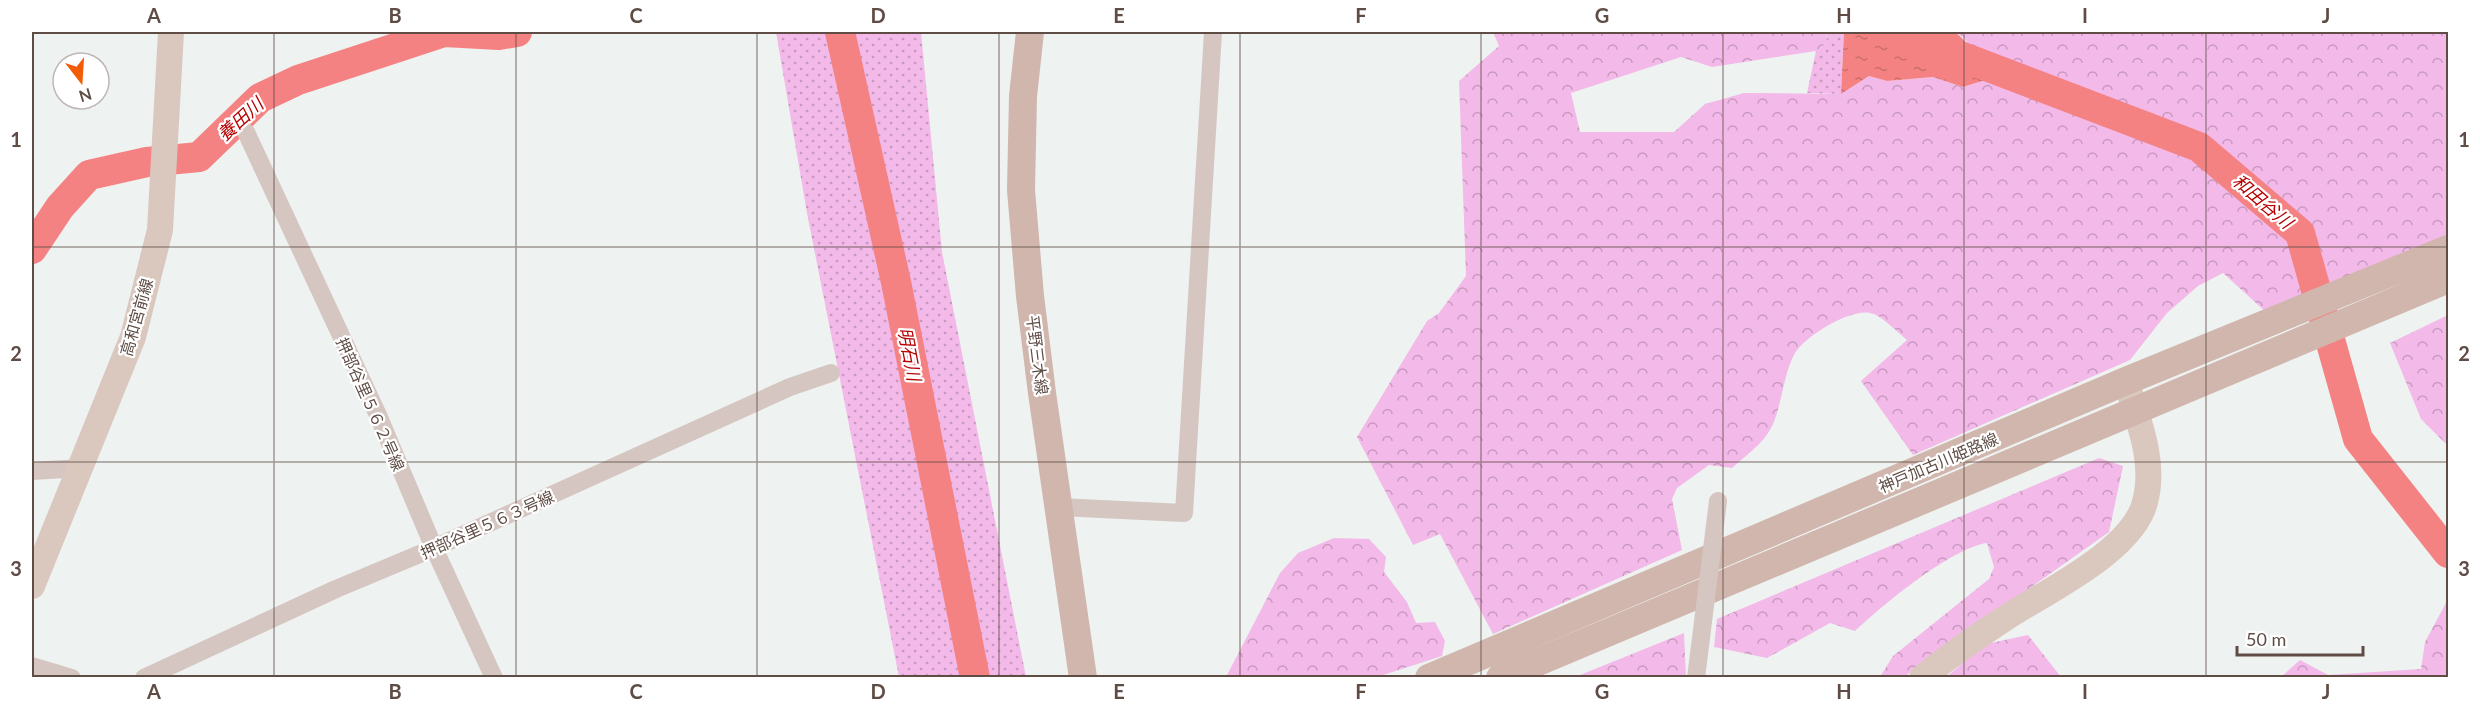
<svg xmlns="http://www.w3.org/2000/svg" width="2480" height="709" font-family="Lato,'Noto Sans JP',sans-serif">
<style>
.grass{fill:url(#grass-dots)}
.forest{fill:url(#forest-crowns)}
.water{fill:url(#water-ripples)}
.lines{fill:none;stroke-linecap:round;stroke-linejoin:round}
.river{stroke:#f58282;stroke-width:30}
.street{stroke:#d5c6c1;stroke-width:18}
.secondary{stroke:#dac8bf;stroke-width:26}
.primary{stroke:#d0b6ac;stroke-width:28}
.street-bridge{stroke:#d5c6c1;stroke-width:18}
.grid{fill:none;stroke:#5e4c45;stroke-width:1.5;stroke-opacity:0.55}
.labels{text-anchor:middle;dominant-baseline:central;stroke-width:4.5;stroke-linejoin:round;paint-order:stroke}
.street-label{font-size:16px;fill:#5e4c45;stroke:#fff}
.water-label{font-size:18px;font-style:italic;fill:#b60100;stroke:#fff}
.neatline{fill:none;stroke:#5e4c45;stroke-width:2}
.grid-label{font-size:20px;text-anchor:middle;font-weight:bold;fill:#5e4c45}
</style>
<defs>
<pattern id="grass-dots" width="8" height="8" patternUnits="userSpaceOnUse" patternTransform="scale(1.5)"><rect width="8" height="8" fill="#f3b9e9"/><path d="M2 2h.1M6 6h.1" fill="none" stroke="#c899bf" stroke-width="1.8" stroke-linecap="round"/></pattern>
<pattern id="forest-crowns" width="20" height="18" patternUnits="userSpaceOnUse" patternTransform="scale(1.5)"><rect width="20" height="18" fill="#f3b9e9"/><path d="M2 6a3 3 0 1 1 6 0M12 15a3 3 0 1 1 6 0" fill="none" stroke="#c899bf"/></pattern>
<pattern id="water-ripples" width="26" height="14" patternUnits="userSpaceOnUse" patternTransform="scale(1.5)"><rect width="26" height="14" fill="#f58282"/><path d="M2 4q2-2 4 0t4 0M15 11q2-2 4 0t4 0" fill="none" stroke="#ca6d6c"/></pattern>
</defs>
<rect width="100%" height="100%" fill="#eef2f1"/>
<path class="grass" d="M 776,32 L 921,32 L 942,252 L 1026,677 L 899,677 L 807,213 Z
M 1827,32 L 1844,32 L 1841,94 L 1807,93 L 1816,51 L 1826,43 Z"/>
<path class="forest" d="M 1493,32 L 1827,32 L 1826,43 L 1816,51 L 1712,67 L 1681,57 L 1571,93 L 1580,132 L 1674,132 L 1705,104 L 1744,93 L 1841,94 L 1869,76 L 1887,81 L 1933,77 L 1963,87 L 1995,77 L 2001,62 L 1971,48 L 1963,37 L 1954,32 L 2448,32 L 2448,234 L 2268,314 L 2223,273 L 2198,286 L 2167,313 L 2130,360 L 1913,455 L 1861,381 L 1907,340 C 1897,332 1885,319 1874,314 C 1854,305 1805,336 1795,353 C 1783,373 1782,408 1771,428 C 1763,444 1745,456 1732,468 L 1709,465 L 1677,488 L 1672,499 L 1682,550 L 1493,634 L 1440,534 L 1413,545 L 1357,437 L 1427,321 L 1439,313 L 1466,276 L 1459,81 L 1499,46 Z
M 2448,315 L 2448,446 L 2421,419 L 2390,343 Z
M 2099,458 L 2123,466 L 2109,532 L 1908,674 L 1906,677 L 1880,677 L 1893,656 L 1989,579 L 1994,567 L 1987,543 C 1951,548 1883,605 1855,631 L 1830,623 L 1767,658 L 1714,647 L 1717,619 Z
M 1334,538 L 1369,539 L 1386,557 L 1384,572 L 1407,602 L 1416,623 L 1435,622 L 1445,641 L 1442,656 L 1377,677 L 1226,677 L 1280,573 L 1298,553 Z
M 2448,599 L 2448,677 L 2280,678 L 2300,660 L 2328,675 L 2421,669 L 2425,642 Z
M 1684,633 L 1686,677 L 1575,677 Z
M 2028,635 L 2061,677 L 1945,678 L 1986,644 Z"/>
<path class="water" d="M 1844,32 L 1954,32 C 1962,36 1965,43 1972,48 C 1984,58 1999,60 2011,71 L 2007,77 L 1995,77 L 1963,87 L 1933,77 L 1887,81 L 1869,76 L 1841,94 Z"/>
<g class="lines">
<path class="river" d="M 840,32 L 896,282 L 975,678
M 1897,32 L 2199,147 L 2300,233 L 2358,439 L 2448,553
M 32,249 L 60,207 L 89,175 L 147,162 L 199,157 L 260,98 L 298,80 L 444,32 L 499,35 L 517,32"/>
<path class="street" d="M 246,132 L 378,415 L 434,548 L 494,678
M 32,471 L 81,468
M 1059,507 L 1184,513 L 1213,32
M 32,666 L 72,678
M 144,678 L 336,589 L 434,548 L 790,387 L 831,373
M 1696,678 L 1699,654"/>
<path class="secondary" d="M 32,586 L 133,337 L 160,230 L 171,32
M 1922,678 C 1948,657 1976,637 2004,619 C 2045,592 2133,551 2145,502 C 2156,461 2138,420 2126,381"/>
<path class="primary" d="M 1030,32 L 1023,96 L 1021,190 L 1030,296 L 1042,393 L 1083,678
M 1429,678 L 2126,381 L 2448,249
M 1500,678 L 2448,279"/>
<path class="street-bridge" d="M 1699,654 L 1718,501"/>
</g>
<path class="grid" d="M 274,32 L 274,678M 516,32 L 516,678M 757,32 L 757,678M 999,32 L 999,678M 1240,32 L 1240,678M 1481,32 L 1481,678M 1723,32 L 1723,678M 1964,32 L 1964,678M 2206,32 L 2206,678M 32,247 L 2448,247M 32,462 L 2448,462"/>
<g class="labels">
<g class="street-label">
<text transform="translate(136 317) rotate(-74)">高和宮前線</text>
<text transform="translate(1038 355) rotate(83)">平野三木線</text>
<text transform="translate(371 404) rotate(66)">押部谷里５６２号線</text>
<text transform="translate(1938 462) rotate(-23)">神戸加古川姫路線</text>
<text transform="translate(487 524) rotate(-24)">押部谷里５６３号線</text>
</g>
<g class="water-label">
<text transform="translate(240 119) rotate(-42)">養田川</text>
<text transform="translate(2263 201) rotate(41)">和田谷川</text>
<text transform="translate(910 354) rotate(79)">明石川</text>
</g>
</g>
<rect width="2480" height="709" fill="none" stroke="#ffffff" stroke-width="66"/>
<g transform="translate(81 81) rotate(163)"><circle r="28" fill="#ffffff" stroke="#bfb7b5" stroke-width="1.5"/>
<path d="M0-4.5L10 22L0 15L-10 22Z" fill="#f35c07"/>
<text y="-9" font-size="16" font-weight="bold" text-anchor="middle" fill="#5e4c45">N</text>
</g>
<path d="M2237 646v9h126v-9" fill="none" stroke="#5e4c45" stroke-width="3"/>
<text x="2246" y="646" font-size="18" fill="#5e4c45" stroke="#ffffff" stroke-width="4.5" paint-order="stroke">50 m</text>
<rect x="33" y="33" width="2414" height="643" class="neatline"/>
<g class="grid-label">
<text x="154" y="23">A</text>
<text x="395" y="23">B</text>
<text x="636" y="23">C</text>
<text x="878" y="23">D</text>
<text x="1119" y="23">E</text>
<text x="1361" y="23">F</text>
<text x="1602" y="23">G</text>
<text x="1844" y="23">H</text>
<text x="2085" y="23">I</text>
<text x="2326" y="23">J</text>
<text x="16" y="147">1</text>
<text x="2464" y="147">1</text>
<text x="16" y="361">2</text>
<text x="2464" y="361">2</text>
<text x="16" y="576">3</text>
<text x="2464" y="576">3</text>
<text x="154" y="699">A</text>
<text x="395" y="699">B</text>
<text x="636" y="699">C</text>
<text x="878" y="699">D</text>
<text x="1119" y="699">E</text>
<text x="1361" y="699">F</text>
<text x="1602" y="699">G</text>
<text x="1844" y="699">H</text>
<text x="2085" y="699">I</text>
<text x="2326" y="699">J</text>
</g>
</svg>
